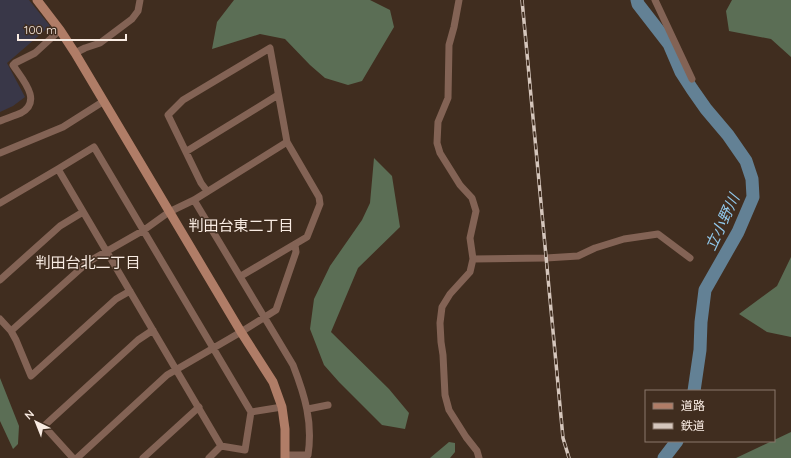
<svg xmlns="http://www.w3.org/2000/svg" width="791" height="458" font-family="Quicksand,'Noto Sans JP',sans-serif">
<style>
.education{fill:#393748}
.forest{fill:#5b6e55}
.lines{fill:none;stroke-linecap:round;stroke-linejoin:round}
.river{stroke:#638195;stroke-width:13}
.street{stroke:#836355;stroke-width:7}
.secondary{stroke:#b07d67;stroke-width:9}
.rail-casing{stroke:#d5c6bc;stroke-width:3.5}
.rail{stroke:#402d1f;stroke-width:2;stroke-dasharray:6;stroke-linecap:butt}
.labels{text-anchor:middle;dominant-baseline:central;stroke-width:3;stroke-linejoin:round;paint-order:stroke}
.water-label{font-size:15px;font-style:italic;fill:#91c8eb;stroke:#402d1f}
.neighbourhood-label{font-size:15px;fill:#f9ece3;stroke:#402d1f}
</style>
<rect width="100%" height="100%" fill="#402d1f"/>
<path class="education" d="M 0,0 L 29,0 L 50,26 L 7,63 L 25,97 L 13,106 L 0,112 Z"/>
<path class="forest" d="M 234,0 L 370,0 L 390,10 L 394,27 L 362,81 L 348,85 L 325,78 L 310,65 L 285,39 L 260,34 L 212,49 L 217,22 Z
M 732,0 L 791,0 L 791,57 L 771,39 L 729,31 L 726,11 Z
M 374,158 L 392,176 L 400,227 L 358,268 L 331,332 L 389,389 L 409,413 L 405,429 L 382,425 L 339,382 L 324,365 L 310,329 L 314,299 L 330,266 L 362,220 L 370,203 Z
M 791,257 L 791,337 L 767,332 L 739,314 L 777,286 Z
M 0,378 L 19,426 L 18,444 L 13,449 L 0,421 Z
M 791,432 L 791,458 L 736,458 Z
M 449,442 L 455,443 L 455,452 L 450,458 L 430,458 Z"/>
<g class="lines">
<path class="river" d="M 637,0 L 638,4 L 669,44 L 681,72 L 692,89 L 706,109 L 728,135 L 746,161 L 752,179 L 753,197 L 738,232 L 705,290 L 701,322 L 700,350 L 694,391
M 664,458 L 677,441"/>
<path class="street" d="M 459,0 L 454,27 L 449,45 L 448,98 L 438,122 L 437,143 L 440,153 L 460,185 L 472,198 L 476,211 L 470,238 L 473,259 L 470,272 L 450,294 L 442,307 L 440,323 L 441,342 L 443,355 L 445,395 L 449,410 L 466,437 L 477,451 L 479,458
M 655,0 L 692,79
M 75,53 L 85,48 L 100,43 L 132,19 L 138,11 L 140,0
M 0,121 C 7,118 14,116 21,113 C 43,101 22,79 13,65 L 15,63 L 35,53 L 60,30
M 187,151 L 278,95
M 0,153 L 63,127 L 104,101
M 58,169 L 221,446
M 207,191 L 201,183 L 168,115 L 183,100 L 270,48 L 287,142 L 319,197 L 320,204 L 307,237 L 241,276
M 194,200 L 293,365 C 305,396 313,422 308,455 L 286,455
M 0,203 L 58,169 L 94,147 L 251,412 L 245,450 L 221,446 L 209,458
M 473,259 L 546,258 L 578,256 L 595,248 L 624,239 L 658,234 L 690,258
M 0,280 L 60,226 L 83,212
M 0,319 L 11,331 L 16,340 L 31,376 L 116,299 L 130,291
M 11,331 L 88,262 L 144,230 L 169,212 L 194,200 L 287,142
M 308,409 L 328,405
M 251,412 L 282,407
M 73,458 L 44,426 L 138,340 L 153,330
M 77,458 L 167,375 L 241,332 L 276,310 L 296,252 L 295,245
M 143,458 L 199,407"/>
<path class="secondary" d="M 37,0 L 60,30 L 75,53 L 241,332 L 273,382 L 282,407 L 285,429 L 285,458"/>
<g class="rail-casing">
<path id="rail" d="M 522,0 L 563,438 L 569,458"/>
</g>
<use href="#rail" class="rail"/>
</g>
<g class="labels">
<g class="water-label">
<text transform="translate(722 222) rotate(-65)">立小野川</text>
</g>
<g class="neighbourhood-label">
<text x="241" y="225">判田台東二丁目</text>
<text x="88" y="262">判田台北二丁目</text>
</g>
</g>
<rect x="645" y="390" width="130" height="52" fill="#402d1f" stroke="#8a796d"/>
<rect x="653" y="403" width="20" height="6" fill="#b07d67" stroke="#8a796d"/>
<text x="681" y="410" font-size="12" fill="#f9ece3">道路</text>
<rect x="653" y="423" width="20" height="6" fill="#d5c6bc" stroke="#8a796d"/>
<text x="681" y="430" font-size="12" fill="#f9ece3">鉄道</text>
<g transform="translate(36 422) rotate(317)" stroke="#402d1f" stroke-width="3" paint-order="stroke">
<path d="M0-3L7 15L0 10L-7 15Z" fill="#f9ece3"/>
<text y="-6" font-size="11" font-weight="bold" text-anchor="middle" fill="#f9ece3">N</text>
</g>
<path d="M18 34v6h108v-6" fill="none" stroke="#f9ece3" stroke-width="2"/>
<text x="24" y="34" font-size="12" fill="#f9ece3" stroke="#402d1f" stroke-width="3" paint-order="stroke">100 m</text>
</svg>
